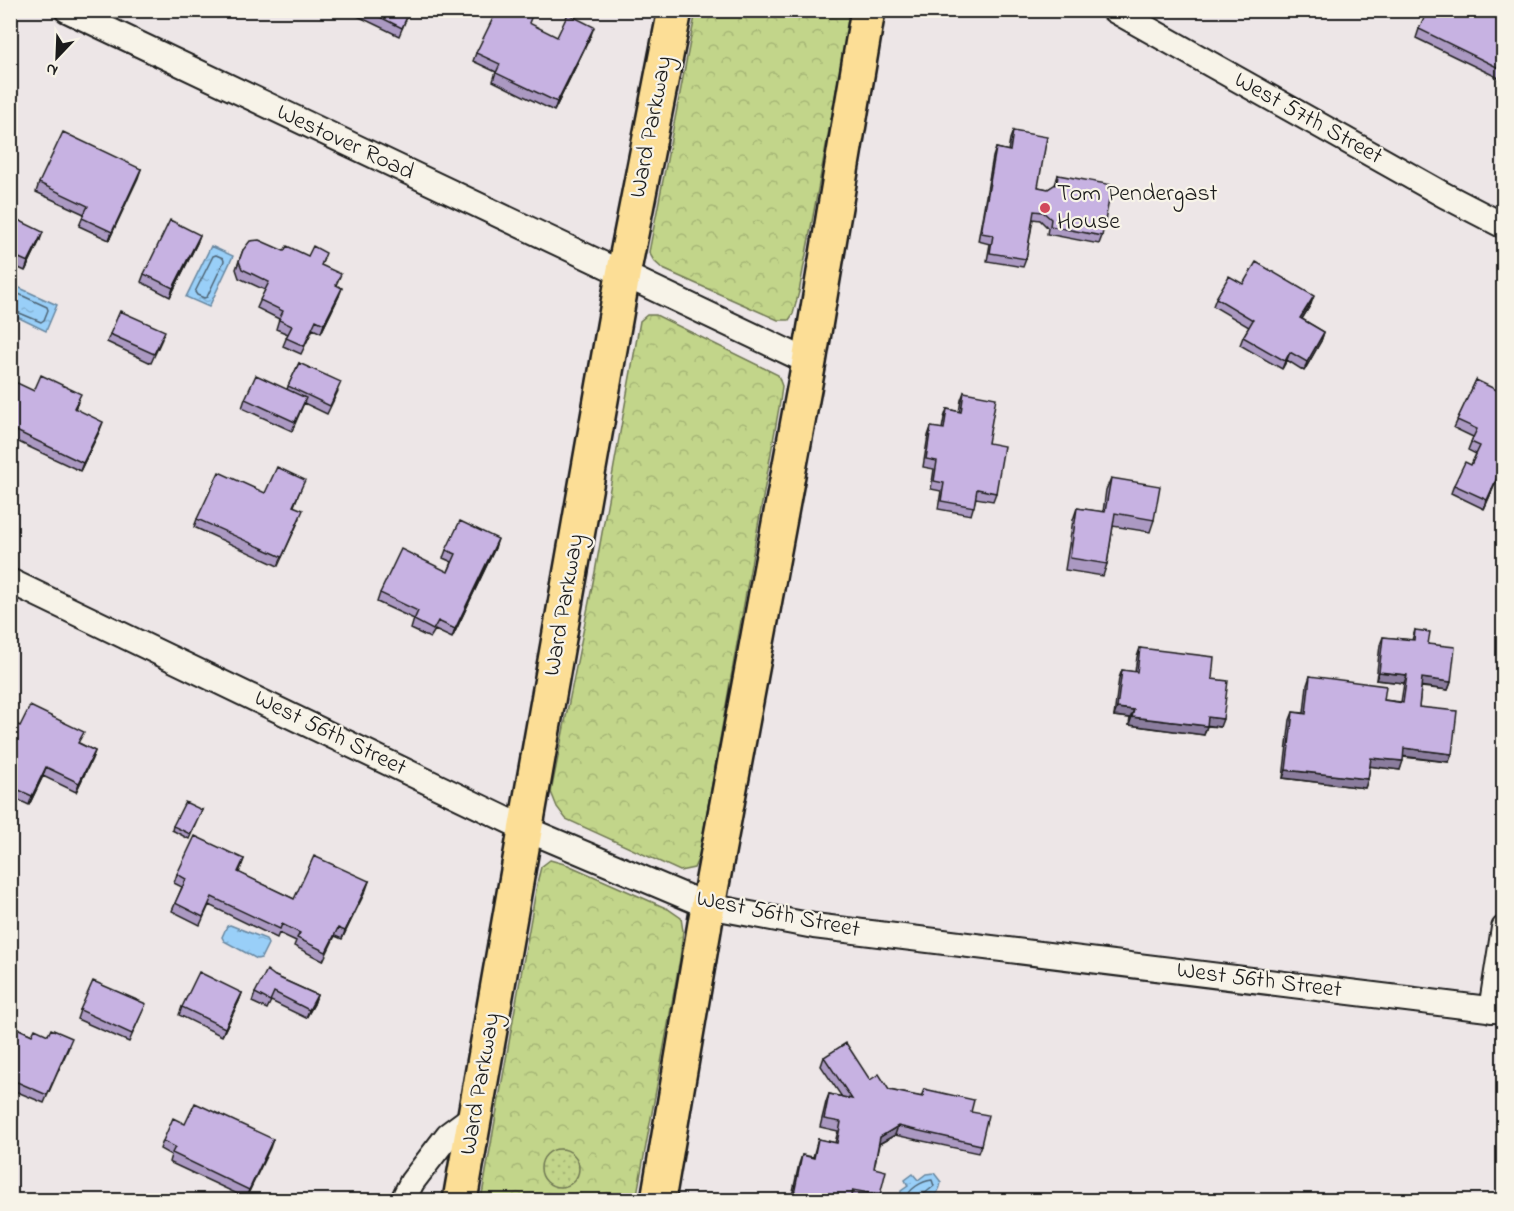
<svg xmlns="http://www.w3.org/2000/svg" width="1514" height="1211" font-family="'Indie Flower',sans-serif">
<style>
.forest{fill:url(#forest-crowns);stroke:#6f7853;stroke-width:1.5}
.garden{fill:url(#garden-dots);stroke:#6f7853;stroke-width:1.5}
.water{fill:url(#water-ripples);stroke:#6787a0;stroke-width:1.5}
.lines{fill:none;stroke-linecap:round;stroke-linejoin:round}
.shore{stroke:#4e6474;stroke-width:1.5}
.minor-casing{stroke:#1c1c1c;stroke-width:28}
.primary-casing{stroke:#1c1c1c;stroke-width:38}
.minor{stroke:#f7f3e8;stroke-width:24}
.primary{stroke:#fcde96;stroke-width:33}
.wall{fill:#ab99c2;stroke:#1c1c1c;stroke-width:1.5}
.shaded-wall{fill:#8b7d9e;stroke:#1c1c1c;stroke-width:1.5}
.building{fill:#c7b2e2;stroke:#1c1c1c;stroke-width:1.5}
.poi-dot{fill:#d1495b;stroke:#f7f3e8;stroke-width:2}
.labels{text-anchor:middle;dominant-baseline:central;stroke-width:4.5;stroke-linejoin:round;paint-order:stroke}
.street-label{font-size:24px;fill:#1c1c1c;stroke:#f7f3e8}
.poi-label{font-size:24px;fill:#1c1c1c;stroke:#f7f3e8;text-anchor:start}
</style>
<defs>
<pattern id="forest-crowns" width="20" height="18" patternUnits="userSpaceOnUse" patternTransform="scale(1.5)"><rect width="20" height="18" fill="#c2d58a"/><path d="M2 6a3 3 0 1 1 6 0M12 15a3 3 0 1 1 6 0" fill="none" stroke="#a6b676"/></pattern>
<pattern id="garden-dots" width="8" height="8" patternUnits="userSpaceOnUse" patternTransform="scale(1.5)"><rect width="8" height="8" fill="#c2d58a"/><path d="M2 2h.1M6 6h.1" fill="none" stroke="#a6b676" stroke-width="1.8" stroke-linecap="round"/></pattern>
<pattern id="water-ripples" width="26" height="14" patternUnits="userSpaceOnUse" patternTransform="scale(1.5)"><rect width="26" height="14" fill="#99cff8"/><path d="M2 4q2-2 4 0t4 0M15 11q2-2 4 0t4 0" fill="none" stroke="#83b1d4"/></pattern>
</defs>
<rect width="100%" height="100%" fill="#ede6e7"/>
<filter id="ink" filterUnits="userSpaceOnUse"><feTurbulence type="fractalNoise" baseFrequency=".0167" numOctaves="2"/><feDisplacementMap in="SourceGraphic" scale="12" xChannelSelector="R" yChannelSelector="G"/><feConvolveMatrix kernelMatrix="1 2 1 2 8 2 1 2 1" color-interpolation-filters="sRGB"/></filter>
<g filter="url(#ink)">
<path class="forest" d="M 696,11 L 851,11 L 799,292 L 793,314 L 789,320 L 778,320 L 663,269 L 654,261 L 649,252 Z
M 647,315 L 656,315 L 778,375 L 782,386 L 780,402 L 699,857 L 694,868 L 680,871 L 566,819 L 557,807 L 551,792 L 595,572 L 640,321 Z
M 550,860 L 568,865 L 668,909 L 681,918 L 683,931 L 680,959 L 636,1200 L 481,1200 L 538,879 L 541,867 Z"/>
<path class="garden" d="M541 1168a19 19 0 1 1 38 0a19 19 0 1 1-38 0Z"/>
<path class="water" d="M 211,246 L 233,256 L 209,307 L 186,297 Z
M 11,284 L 57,305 L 46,331 L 11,314 Z
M 230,925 L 266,939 L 268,944 L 261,958 L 257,959 L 224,941 L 222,937 L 227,926 Z
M 934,1173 L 941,1182 C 939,1203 916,1201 900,1200 L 901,1191 L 908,1186 L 905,1180 L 913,1174 L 918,1180 L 926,1174 Z"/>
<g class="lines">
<path class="shore" d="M 216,255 L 223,258 L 224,261 L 207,297 L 204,298 L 197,295 L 195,292 L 213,256 Z
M 10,290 L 47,307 L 48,310 L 44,320 L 41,322 L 10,309
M 906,1200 C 908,1189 922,1181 932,1180 L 934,1186 L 924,1194 L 923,1200"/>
<g class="minor-casing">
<path id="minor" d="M 67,10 L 809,362
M 1114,10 L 1444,195 L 1504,226
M 10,581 L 526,829 L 708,906 L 814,926 L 1504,1011
M 1491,1010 L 1504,928
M 403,1200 L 412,1182 L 448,1135 L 475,1115"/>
</g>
<g class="primary-casing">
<path id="primary" d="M 460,1200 L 623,275 L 675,10
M 658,1200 L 708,906 L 809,362 L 868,10"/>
</g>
<use href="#minor" class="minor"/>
<use href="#primary" class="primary"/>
</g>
<path class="wall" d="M 345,10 L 410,10 L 399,36 Z
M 1503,10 L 1503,80 L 1416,38 L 1419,29 Z
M 591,35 L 554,111 L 493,81 L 496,72 L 473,61 L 476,53 L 557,37 Z
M 1013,131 L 1038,187 L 1048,189 L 1055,185 L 1058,175 L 1102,236 L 1099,244 L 1047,234 L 1048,228 L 1040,220 L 1033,219 L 1026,259 L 1023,267 L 987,261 L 990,244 L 978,241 L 993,157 L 996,148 L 1008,151 L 1010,139 Z
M 141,169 L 109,240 L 79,226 L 84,214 L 36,192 L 39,183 Z
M 10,216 L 40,240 L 25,271 L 10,264 Z
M 197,243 L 170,297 L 141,282 L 144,274 Z
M 243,250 L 284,251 L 308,256 L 323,261 L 321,265 L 337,286 L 339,296 L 321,333 L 313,329 L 301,354 L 283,346 L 288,334 L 276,329 L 279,319 L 257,308 L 265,290 L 239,278 L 236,269 Z
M 1243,284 L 1311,304 L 1302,319 L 1324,332 L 1321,341 L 1304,371 L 1287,360 L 1282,369 L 1240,345 L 1243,337 L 1249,327 L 1213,306 L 1216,298 Z
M 110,334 L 162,339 L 151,363 L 107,342 Z
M 299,363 L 338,391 L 327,414 L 304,403 L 292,431 L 242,408 L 245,399 L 287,389 Z
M 1476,380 L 1503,466 L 1484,509 L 1451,493 L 1454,485 L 1471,465 L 1476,454 L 1468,450 L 1473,437 L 1454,428 Z
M 10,387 L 34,391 L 78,402 L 75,409 L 100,430 L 80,471 L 10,438 Z
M 964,392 L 988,443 L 996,493 L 993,501 L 976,498 L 971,515 L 938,509 L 941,491 L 931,489 L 934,469 L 923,467 L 928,436 L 931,427 L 942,429 L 944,418 L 947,409 L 959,412 L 961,400 Z
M 1111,478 L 1154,520 L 1150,532 L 1113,526 L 1107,564 L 1103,576 L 1065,570 L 1073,520 L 1077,508 L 1103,512 L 1106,490 Z
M 301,488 L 294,506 L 300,518 L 278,566 L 194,527 L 197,519 L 265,493 Z
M 495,548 L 452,638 L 435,630 L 430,638 L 411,629 L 414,619 L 377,602 L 380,593 L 448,572 L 452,562 L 443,558 L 446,550 Z
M 1415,630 L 1428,644 L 1451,682 L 1448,690 L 1421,687 L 1419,707 L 1449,762 L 1403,757 L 1400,770 L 1370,766 L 1368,779 L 1365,788 L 1283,778 L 1290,720 L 1293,712 L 1304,713 L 1307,685 L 1310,676 L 1384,700 L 1401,702 L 1404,683 L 1376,680 L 1380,645 L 1383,637 L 1412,640 Z
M 1140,648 L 1212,679 L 1220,727 L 1207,726 L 1204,735 L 1129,725 L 1130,718 L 1114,716 L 1119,678 L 1122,670 L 1135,672 L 1137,657 Z
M 10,722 L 20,726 L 79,743 L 95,751 L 76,792 L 43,776 L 29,805 L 10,796 Z
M 202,810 L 189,839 L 172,830 L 173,826 Z
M 244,859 L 239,873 L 294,899 L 369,881 L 342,939 L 335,936 L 323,961 L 294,946 L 296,941 L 279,933 L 277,938 L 209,905 L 200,925 L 172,911 L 182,887 L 174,883 L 177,874 Z
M 275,976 L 317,995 L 314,1004 L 306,1018 L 271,1001 L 267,1009 L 252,1002 L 255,993 Z
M 242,993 L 239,1001 L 222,1036 L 179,1015 L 182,1007 Z
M 80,1010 L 142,1012 L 129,1042 L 77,1019 Z
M 10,1025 L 32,1035 L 69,1047 L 44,1103 L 10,1089 Z
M 824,1057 L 889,1090 L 921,1097 L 924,1089 L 971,1112 L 981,1145 L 978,1153 L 895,1135 L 879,1144 L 874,1168 L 880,1195 L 878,1200 L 862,1200 L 851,1198 L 851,1200 L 791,1200 L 799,1164 L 802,1155 L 813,1157 L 818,1139 L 835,1143 L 838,1131 L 820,1127 L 826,1102 L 829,1094 L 842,1097 L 821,1066 Z
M 185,1124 L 273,1139 L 246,1198 L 169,1162 L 171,1155 L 160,1149 L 163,1141 Z"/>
<path class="shaded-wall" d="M 594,27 L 591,35 L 554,111 L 557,102 Z
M 141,169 L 138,178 L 109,240 L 112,232 Z
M 43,232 L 40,240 L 25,271 L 28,262 Z
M 200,235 L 197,243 L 170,297 L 173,288 Z
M 342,288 L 339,296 L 321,333 L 324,324 Z
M 1314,296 L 1311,304 L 1297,327 L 1300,318 Z
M 1324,332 L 1321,341 L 1304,371 L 1307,362 Z
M 1290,352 L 1287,360 L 1282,369 L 1285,361 Z
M 103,422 L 100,430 L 80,471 L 83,463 Z
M 1503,464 L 1503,466 L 1484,509 L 1487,500 Z
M 498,539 L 495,548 L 452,638 L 455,629 Z
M 1379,672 L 1407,675 L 1404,683 L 1376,680 Z
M 1422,678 L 1451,682 L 1448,690 L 1419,686 Z
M 1117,708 L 1134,710 L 1130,718 L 1114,716 Z
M 1132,717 L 1207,726 L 1204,735 L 1129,725 Z
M 1208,717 L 1223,719 L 1220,727 L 1205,725 Z
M 1404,748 L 1452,754 L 1449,762 L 1401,756 Z
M 95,751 L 92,759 L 76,792 L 79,783 Z
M 1371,758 L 1403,761 L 1400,770 L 1368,766 Z
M 46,767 L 43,776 L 29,805 L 32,796 Z
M 1286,770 L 1368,779 L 1365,788 L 1283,778 Z
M 369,881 L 366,890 L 342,939 L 345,931 Z
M 242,993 L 239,1001 L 222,1036 L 225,1028 Z
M 317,995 L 314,1004 L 306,1018 L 309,1010 Z
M 898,1126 L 895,1135 L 877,1145 L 880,1137 Z
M 273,1139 L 270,1148 L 246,1198 L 249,1190 Z"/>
<path class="building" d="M 366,10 L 410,10 L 402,28 Z
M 497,10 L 529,10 L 533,13 L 529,23 L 557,37 L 568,14 L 594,27 L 557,102 L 496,73 L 500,64 L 476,53 Z
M 1428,10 L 1503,10 L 1503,70 L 1419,29 Z
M 1013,131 L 1047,137 L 1038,187 L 1048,189 L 1057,183 L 1058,175 L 1112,185 L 1102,236 L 1050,226 L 1051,219 L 1043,212 L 1034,211 L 1026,259 L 990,253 L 993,235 L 981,233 L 996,148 L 1010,151 Z
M 63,132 L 141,169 L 112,232 L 82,218 L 88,206 L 39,183 Z
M 10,216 L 43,232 L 28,262 L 10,254 Z
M 170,220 L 200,235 L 173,288 L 144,274 Z
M 259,240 L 284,251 L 287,246 L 308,256 L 313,246 L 326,253 L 321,265 L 341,274 L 336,285 L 342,288 L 324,324 L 316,320 L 304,346 L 286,338 L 292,326 L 279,320 L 283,311 L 260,300 L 269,282 L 242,269 L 239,261 L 243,250 L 250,241 Z
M 1256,262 L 1314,296 L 1300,318 L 1324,332 L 1307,362 L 1290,352 L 1285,361 L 1243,337 L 1253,320 L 1216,298 L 1229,276 L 1243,284 Z
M 120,311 L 165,331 L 154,354 L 110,334 Z
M 299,363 L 341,382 L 330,406 L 288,386 Z
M 41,375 L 81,394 L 74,408 L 103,422 L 83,463 L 10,428 L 10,387 L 13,381 L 34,391 Z
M 256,375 L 306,398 L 295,422 L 245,399 Z
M 1476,380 L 1503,393 L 1503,464 L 1487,500 L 1454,485 L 1465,462 L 1471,465 L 1480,446 L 1471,442 L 1477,429 L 1457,420 Z
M 964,392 L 996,398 L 988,443 L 1004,446 L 996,493 L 977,489 L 974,507 L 941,501 L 944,483 L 934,481 L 937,461 L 926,459 L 931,427 L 944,429 L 947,409 L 961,412 Z
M 277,467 L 305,480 L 293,506 L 303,510 L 282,557 L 197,519 L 219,472 L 265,493 Z
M 1111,478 L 1160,486 L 1154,520 L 1115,513 L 1107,564 L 1070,558 L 1077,508 L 1105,512 Z
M 460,521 L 498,539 L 455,629 L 438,621 L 433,630 L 414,620 L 418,611 L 380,593 L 401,549 L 448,572 L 456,554 L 446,550 Z
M 1415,630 L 1430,632 L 1428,644 L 1455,647 L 1451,682 L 1422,678 L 1419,707 L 1457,711 L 1452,754 L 1404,748 L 1403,761 L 1371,758 L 1368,779 L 1286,770 L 1293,712 L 1306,714 L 1310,676 L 1386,686 L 1384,700 L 1403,703 L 1407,675 L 1379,672 L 1383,637 L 1414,640 Z
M 1140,648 L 1214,657 L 1212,679 L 1228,681 L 1223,719 L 1208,717 L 1207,726 L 1132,717 L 1134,710 L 1117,708 L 1122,670 L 1137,672 Z
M 30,706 L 84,732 L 78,743 L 95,751 L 79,783 L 46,767 L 32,796 L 10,786 L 10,722 L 20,726 Z
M 185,802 L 202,810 L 190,834 L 173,826 Z
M 195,836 L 244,859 L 238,872 L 294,899 L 314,856 L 369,881 L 345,931 L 338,928 L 326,952 L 297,938 L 300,933 L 282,924 L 280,929 L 212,897 L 203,917 L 175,903 L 186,879 L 177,874 Z
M 267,970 L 275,976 L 317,995 L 309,1010 L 274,992 L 270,1001 L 255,993 Z
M 199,972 L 242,993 L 225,1028 L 182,1007 Z
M 93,981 L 146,1004 L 132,1034 L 80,1010 Z
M 10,1025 L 32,1035 L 35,1029 L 48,1035 L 51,1029 L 72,1038 L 47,1095 L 10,1079 Z
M 846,1043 L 870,1080 L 879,1074 L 889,1090 L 923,1097 L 924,1089 L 974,1100 L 971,1112 L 988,1115 L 981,1145 L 898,1126 L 880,1137 L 874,1168 L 886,1171 L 880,1195 L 853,1190 L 851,1200 L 823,1200 L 794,1194 L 802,1155 L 814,1158 L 818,1139 L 837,1143 L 841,1122 L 824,1119 L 829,1094 L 852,1099 L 824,1057 Z
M 195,1103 L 273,1139 L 249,1190 L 172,1153 L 175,1147 L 163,1141 L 173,1118 L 185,1124 Z"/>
</g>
<circle class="poi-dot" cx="1045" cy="208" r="6"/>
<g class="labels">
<g class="street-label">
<text transform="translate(1308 119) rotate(29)">West 57th Street</text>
<text transform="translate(652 127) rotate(-79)">Ward Parkway</text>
<text transform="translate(345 143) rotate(25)">Westover Road</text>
<text transform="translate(565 605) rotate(-80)">Ward Parkway</text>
<text transform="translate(330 734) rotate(26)">West 56th Street</text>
<text transform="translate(778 915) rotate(11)">West 56th Street</text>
<text transform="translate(1259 981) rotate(7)">West 56th Street</text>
<text transform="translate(481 1084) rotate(-80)">Ward Parkway</text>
</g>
<g class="poi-label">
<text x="1057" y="194">Tom Pendergast<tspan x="1057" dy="28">House</tspan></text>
</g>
</g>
<rect width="1514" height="1211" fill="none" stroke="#f7f3e8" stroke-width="36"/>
<rect x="18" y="18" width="1478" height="1175" fill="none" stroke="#1c1c1c" stroke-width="2" filter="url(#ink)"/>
<g transform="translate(57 57) rotate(203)" stroke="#f7f3e8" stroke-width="4.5" paint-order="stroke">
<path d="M0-4.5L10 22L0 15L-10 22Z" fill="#1c1c1c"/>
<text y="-9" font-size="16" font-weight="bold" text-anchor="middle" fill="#1c1c1c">N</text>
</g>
</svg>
